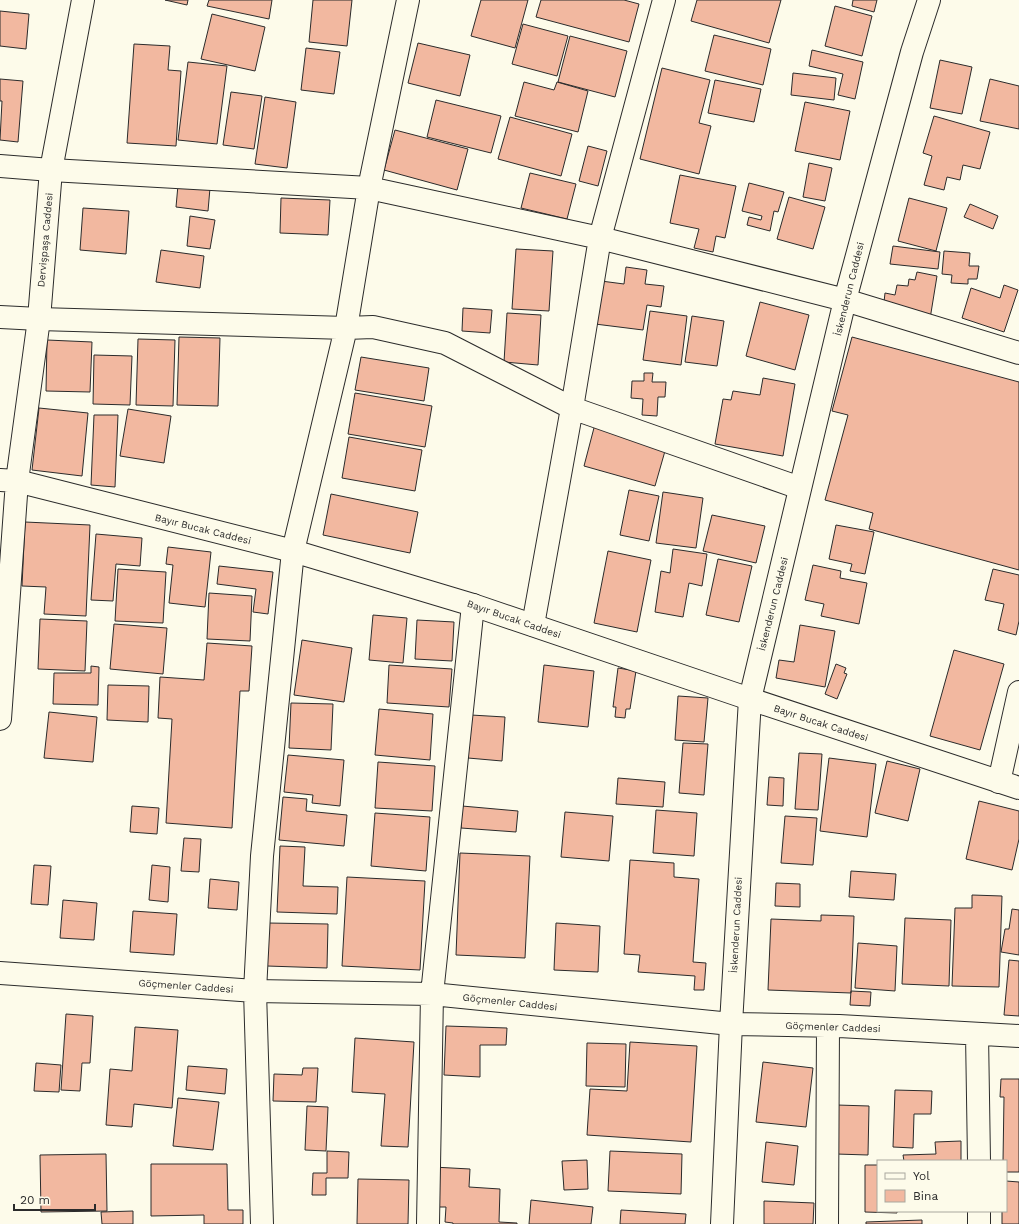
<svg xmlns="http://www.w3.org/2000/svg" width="1019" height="1224" font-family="'Work Sans',sans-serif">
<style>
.building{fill:#f2b8a0;stroke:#2b2b2b}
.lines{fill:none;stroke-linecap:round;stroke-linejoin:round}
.street-casing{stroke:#2b2b2b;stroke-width:24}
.secondary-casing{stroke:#2b2b2b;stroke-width:24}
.street{stroke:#fdfbea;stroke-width:22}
.secondary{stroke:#fdfbea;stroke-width:22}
.labels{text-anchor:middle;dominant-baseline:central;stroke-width:3;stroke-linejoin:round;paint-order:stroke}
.street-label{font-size:10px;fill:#2b2b2b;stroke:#fdfbea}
</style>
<rect width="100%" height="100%" fill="#fdfbea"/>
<path class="building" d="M 165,0 L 188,0 L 187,5 Z
M 209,0 L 272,0 L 269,19 L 207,6 Z
M 313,0 L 352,0 L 347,46 L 309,42 Z
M 481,0 L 528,0 L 515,48 L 471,36 Z
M 541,0 L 624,0 L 639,4 L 629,42 L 536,17 Z
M 697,0 L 781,0 L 769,43 L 691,21 Z
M 853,0 L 877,0 L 874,12 L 852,6 Z
M 835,6 L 872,16 L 862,56 L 825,46 Z
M 0,11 L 29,14 L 26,49 L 0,46 Z
M 212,14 L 265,27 L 255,71 L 201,59 Z
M 523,24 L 568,36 L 557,76 L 512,64 Z
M 714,35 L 771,49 L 763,85 L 705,71 Z
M 570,36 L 627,51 L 615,97 L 558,82 Z
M 418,43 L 470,55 L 460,96 L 408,83 Z
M 134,44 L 170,46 L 168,70 L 181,71 L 176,146 L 127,143 Z
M 306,48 L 340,52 L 334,94 L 301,90 Z
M 812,50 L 863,62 L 855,99 L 838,95 L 843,74 L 809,66 Z
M 940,60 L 972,67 L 962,114 L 930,108 Z
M 188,62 L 227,66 L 217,144 L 178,140 Z
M 662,68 L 710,80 L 699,123 L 711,126 L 699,174 L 640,159 Z
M 793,73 L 836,78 L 834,100 L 791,95 Z
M 0,79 L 23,81 L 18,142 L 0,140 L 2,101 L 0,101 Z
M 990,79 L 1019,86 L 1019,129 L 980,121 Z
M 715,80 L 761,89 L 754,122 L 708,113 Z
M 524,82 L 554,90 L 557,82 L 588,91 L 578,132 L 515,116 Z
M 231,92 L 262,96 L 254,149 L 223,145 Z
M 265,97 L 296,102 L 287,168 L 255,164 Z
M 436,100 L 501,116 L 491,153 L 427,137 Z
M 805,102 L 850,111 L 840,160 L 795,151 Z
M 934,116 L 990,132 L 980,169 L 963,165 L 960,180 L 947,177 L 944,190 L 924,185 L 932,156 L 923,153 Z
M 510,117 L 572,134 L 561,176 L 498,159 Z
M 395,130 L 468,149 L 457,190 L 384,170 Z
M 588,146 L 607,151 L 598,186 L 579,181 Z
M 809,163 L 832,168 L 825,201 L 803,197 Z
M 530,173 L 576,184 L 567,219 L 521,208 Z
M 680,175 L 736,186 L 725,238 L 716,236 L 713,252 L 694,248 L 699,229 L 670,223 Z
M 749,183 L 784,192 L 778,212 L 774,211 L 770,231 L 747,225 L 749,217 L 761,220 L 762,216 L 742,211 Z
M 178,185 L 210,188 L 208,211 L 176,207 Z
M 789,197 L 825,207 L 813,249 L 777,239 Z
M 281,198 L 330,200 L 328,235 L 280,233 Z
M 909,198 L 947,208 L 936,251 L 898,241 Z
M 970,204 L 998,216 L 993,229 L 964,217 Z
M 83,208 L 129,211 L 126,254 L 80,250 Z
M 190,216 L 215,220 L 210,249 L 187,246 Z
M 893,246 L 940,252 L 938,269 L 890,264 Z
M 516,249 L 553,251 L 549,311 L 512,309 Z
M 161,250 L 204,256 L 200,288 L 156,282 Z
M 944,251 L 970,253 L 969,266 L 979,266 L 977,279 L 968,279 L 968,284 L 951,283 L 952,275 L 942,274 Z
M 626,267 L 647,270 L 645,284 L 664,286 L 661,307 L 647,305 L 643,330 L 595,324 L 601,281 L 624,284 Z
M 917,272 L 937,276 L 930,319 L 883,311 L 885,293 L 895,295 L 897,285 L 908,286 L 909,279 L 915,280 Z
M 1004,285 L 1018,290 L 1004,332 L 962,318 L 971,288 L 1000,298 Z
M 760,302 L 809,315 L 795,370 L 746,356 Z
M 463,308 L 492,310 L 490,333 L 462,331 Z
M 650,311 L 687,316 L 681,365 L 643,360 Z
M 507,313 L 541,315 L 538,365 L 504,362 Z
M 692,316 L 724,321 L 717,366 L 685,362 Z
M 179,337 L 220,338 L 218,406 L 177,405 Z
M 852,337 L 1019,382 L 1019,570 L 869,529 L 873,513 L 825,500 L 848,415 L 832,411 Z
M 138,339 L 175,340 L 173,406 L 136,405 Z
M 47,340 L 92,342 L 90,392 L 46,391 Z
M 94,355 L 132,356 L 130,405 L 93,404 Z
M 361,357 L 429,368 L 424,401 L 355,390 Z
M 644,373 L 653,373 L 652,382 L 666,382 L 665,397 L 658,397 L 657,416 L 642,415 L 643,399 L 631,398 L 632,381 L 644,381 Z
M 763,378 L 795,384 L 783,456 L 715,444 L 723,399 L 731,400 L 733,391 L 760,395 Z
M 355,393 L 432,406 L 425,447 L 348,434 Z
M 39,408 L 88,413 L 82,476 L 32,470 Z
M 128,409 L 171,416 L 164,463 L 120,456 Z
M 94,415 L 118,415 L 115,487 L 91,485 Z
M 595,424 L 667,444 L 655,486 L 584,466 Z
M 349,437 L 422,450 L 415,491 L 342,478 Z
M 629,490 L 659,496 L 649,541 L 620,535 Z
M 663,492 L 703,498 L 696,548 L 656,543 Z
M 331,494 L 418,512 L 410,553 L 323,535 Z
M 712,515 L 765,526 L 756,563 L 703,551 Z
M 25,522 L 90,525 L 86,616 L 44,614 L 46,587 L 22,586 Z
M 836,525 L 874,532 L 865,574 L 850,571 L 852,564 L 829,559 Z
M 96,534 L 142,538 L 140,566 L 116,564 L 113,601 L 91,600 Z
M 168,547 L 211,552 L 205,607 L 169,603 L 173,565 L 166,564 Z
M 673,549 L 707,554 L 702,586 L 689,583 L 683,617 L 655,612 L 661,571 L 670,573 Z
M 608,551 L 651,560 L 637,632 L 594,623 Z
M 718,559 L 752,566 L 739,622 L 706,615 Z
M 813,565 L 841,571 L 840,578 L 867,583 L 859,624 L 821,616 L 824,604 L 805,600 Z
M 219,566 L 273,572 L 268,614 L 253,612 L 256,589 L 217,584 Z
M 118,569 L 166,572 L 163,623 L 115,621 Z
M 993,569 L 1019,575 L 1019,621 L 1016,635 L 998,630 L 1004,604 L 985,600 Z
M 209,593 L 252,596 L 250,641 L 207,639 Z
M 373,615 L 407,618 L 403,663 L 369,660 Z
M 40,619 L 87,621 L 85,671 L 38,669 Z
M 417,620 L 454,622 L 452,661 L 415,659 Z
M 114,624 L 167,628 L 163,674 L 110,669 Z
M 800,625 L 835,631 L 825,687 L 776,678 L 779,660 L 794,662 Z
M 302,640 L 352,648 L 344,702 L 294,695 Z
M 207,643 L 252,646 L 249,691 L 240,691 L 232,828 L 166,823 L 172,719 L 158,718 L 160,677 L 204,680 Z
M 954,650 L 1004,664 L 980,750 L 930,736 Z
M 836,664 L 846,668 L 844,673 L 847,674 L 837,699 L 825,694 Z
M 389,665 L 452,669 L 449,707 L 387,703 Z
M 544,665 L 594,671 L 588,727 L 538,722 Z
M 91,666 L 99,667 L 98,705 L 53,704 L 54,673 L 91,673 Z
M 618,668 L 636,671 L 630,709 L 626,709 L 625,718 L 615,717 L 616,707 L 613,707 Z
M 108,685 L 149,686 L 148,722 L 107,720 Z
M 678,696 L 708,698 L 704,742 L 675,740 Z
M 291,703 L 333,704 L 331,750 L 289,748 Z
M 379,709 L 433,714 L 430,760 L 375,755 Z
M 49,712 L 97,717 L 93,762 L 44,758 Z
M 471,715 L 505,717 L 502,761 L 468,758 Z
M 683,743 L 708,744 L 704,795 L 679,793 Z
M 799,753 L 822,754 L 818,810 L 795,809 Z
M 288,755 L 344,760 L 340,806 L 312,803 L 313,795 L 284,792 Z
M 829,758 L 876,764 L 867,837 L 820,831 Z
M 887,761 L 920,769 L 908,821 L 875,813 Z
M 378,762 L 435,766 L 432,811 L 375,808 Z
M 769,777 L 784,778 L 783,806 L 767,805 Z
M 618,778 L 665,782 L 663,807 L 616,804 Z
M 283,797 L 307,799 L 306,811 L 347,815 L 344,846 L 279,840 Z
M 979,801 L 1019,811 L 1019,839 L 1012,870 L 966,859 Z
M 132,806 L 159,808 L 157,834 L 130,832 Z
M 462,806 L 518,811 L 516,832 L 461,828 Z
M 656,810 L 697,813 L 694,856 L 653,853 Z
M 565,812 L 613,816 L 609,861 L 561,857 Z
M 375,813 L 430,817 L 426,871 L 371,866 Z
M 785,816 L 817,818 L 813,865 L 781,863 Z
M 184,838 L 201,839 L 199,872 L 181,871 Z
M 280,846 L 305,847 L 303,886 L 338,887 L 337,914 L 277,912 Z
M 460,853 L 530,856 L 525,958 L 456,955 Z
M 630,860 L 674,863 L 674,877 L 699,879 L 693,962 L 706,963 L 704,990 L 694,990 L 695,976 L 638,972 L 640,955 L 624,954 Z
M 34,865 L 51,866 L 48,905 L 31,904 Z
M 152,865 L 170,867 L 168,902 L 149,900 Z
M 851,871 L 896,874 L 894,900 L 849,897 Z
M 347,877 L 425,881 L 420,970 L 342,966 Z
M 210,879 L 239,882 L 237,910 L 208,908 Z
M 776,883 L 800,884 L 800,907 L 775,906 Z
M 972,895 L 1002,896 L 999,987 L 952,986 L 955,908 L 972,908 Z
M 63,900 L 97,903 L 94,940 L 60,938 Z
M 1012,909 L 1019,910 L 1019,955 L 1001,952 L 1005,929 L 1009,929 Z
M 133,911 L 177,914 L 174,955 L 130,952 Z
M 821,915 L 854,916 L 851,993 L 768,990 L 771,919 L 821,921 Z
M 905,918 L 951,920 L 949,986 L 902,984 Z
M 268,923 L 328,924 L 327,968 L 267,966 Z
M 556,923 L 600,926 L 598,972 L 554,970 Z
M 858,943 L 897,946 L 895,991 L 855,988 Z
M 1009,960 L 1019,961 L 1019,1016 L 1004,1015 Z
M 851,991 L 871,992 L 870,1006 L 850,1005 Z
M 66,1014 L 93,1016 L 90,1063 L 82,1063 L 80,1091 L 61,1090 Z
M 446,1026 L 507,1028 L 506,1045 L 480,1045 L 480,1077 L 444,1075 Z
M 135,1027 L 178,1030 L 172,1108 L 134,1104 L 132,1127 L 106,1125 L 110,1069 L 132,1071 Z
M 355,1038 L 414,1042 L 408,1147 L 381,1146 L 385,1094 L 352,1092 Z
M 630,1042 L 697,1046 L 691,1142 L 587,1135 L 590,1089 L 627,1091 Z
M 587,1043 L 626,1044 L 625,1087 L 586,1086 Z
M 763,1062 L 813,1068 L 806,1127 L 756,1122 Z
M 36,1063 L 61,1065 L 59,1092 L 34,1091 Z
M 188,1066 L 227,1069 L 225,1094 L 186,1090 Z
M 303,1068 L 318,1068 L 316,1102 L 273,1101 L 274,1074 L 302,1075 Z
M 1001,1079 L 1019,1079 L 1019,1172 L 1006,1172 L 1006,1161 L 1003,1161 L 1004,1097 L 1000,1097 Z
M 895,1090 L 932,1091 L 931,1114 L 914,1114 L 913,1148 L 893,1147 Z
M 178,1098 L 219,1102 L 213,1150 L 173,1146 Z
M 837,1105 L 869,1106 L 868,1155 L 836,1154 Z
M 307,1106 L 328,1107 L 326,1151 L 305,1150 Z
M 961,1141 L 961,1161 L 904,1161 L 903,1155 L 936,1154 L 935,1142 Z
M 766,1142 L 798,1146 L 794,1185 L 762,1182 Z
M 327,1151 L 349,1152 L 348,1178 L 326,1178 L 326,1195 L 312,1195 L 313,1173 L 327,1173 Z
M 610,1151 L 682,1154 L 681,1194 L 608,1191 Z
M 106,1154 L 107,1211 L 41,1212 L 40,1155 Z
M 587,1160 L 588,1189 L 564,1190 L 562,1161 Z
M 151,1164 L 227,1164 L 228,1210 L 243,1210 L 243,1224 L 204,1224 L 204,1215 L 151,1216 Z
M 865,1165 L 878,1165 L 878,1211 L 897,1211 L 897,1213 L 865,1212 Z
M 433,1167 L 470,1169 L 469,1187 L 500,1189 L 499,1222 L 517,1223 L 517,1224 L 453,1224 L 453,1223 L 445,1222 L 446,1207 L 431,1207 Z
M 358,1179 L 409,1180 L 408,1224 L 357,1224 Z
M 1006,1181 L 1019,1182 L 1019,1224 L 1002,1224 L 1002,1211 L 1006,1211 Z
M 531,1200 L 593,1207 L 591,1224 L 529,1224 Z
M 764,1201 L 814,1203 L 813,1224 L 764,1224 Z
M 621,1210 L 686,1214 L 685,1224 L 620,1224 Z
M 133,1211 L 133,1224 L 102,1224 L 101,1212 Z
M 922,1220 L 922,1224 L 866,1224 L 866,1222 Z"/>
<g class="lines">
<g class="street-casing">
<path id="street" d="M 0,166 L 51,170 L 369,188 L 600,238 L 845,300 L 1019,353
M 0,317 L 39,319 L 346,328 L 373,327 L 445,343 L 572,408 L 800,488
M 533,625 L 572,408 L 600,238 L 664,0
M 999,782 L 1019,692
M 0,973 L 255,991 L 432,994 L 731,1024 L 839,1026 L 1019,1036
M 977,1034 L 979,1161
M 979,1211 L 979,1224
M 262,1224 L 255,991 L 262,856 L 293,551 L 346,328 L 369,188 L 408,0
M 428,1224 L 432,994 L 473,605
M 722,1224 L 731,1024 L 750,699 L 845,300 L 912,52 L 929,0
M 827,1224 L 828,1026"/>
</g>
<g class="secondary-casing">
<path id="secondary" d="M 0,480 L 17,481 L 293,551 L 473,605 L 750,699 L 1019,788
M 0,719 L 17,481 L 39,319 L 51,170 L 83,0"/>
</g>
<use href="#street" class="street"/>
<use href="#secondary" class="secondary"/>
</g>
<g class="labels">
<g class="street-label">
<text transform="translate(45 240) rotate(-85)">Dervişpaşa Caddesi</text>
<text transform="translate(849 289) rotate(-76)">İskenderun Caddesi</text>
<text transform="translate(203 529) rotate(14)">Bayır Bucak Caddesi</text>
<text transform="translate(773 604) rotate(-76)">İskenderun Caddesi</text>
<text transform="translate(514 619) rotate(19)">Bayır Bucak Caddesi</text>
<text transform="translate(821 723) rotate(18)">Bayır Bucak Caddesi</text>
<text transform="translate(736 925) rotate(-87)">İskenderun Caddesi</text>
<text transform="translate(186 986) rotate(4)">Göçmenler Caddesi</text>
<text transform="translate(510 1002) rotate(6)">Göçmenler Caddesi</text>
<text transform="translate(833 1027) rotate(2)">Göçmenler Caddesi</text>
</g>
</g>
<rect x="877" y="1160" width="130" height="52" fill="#fdfbea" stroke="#a9a89e"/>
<rect x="885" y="1173" width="20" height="6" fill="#fdfbea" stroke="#a9a89e"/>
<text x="913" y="1180" font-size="12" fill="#2b2b2b">Yol</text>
<rect x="885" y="1190" width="20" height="12" fill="#f2b8a0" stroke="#a9a89e"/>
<text x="913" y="1200" font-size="12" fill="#2b2b2b">Bina</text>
<path d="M14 1204v6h81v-6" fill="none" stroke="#2b2b2b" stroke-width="2"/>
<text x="20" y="1204" font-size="12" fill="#2b2b2b" stroke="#fdfbea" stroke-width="3" paint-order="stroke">20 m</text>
</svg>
